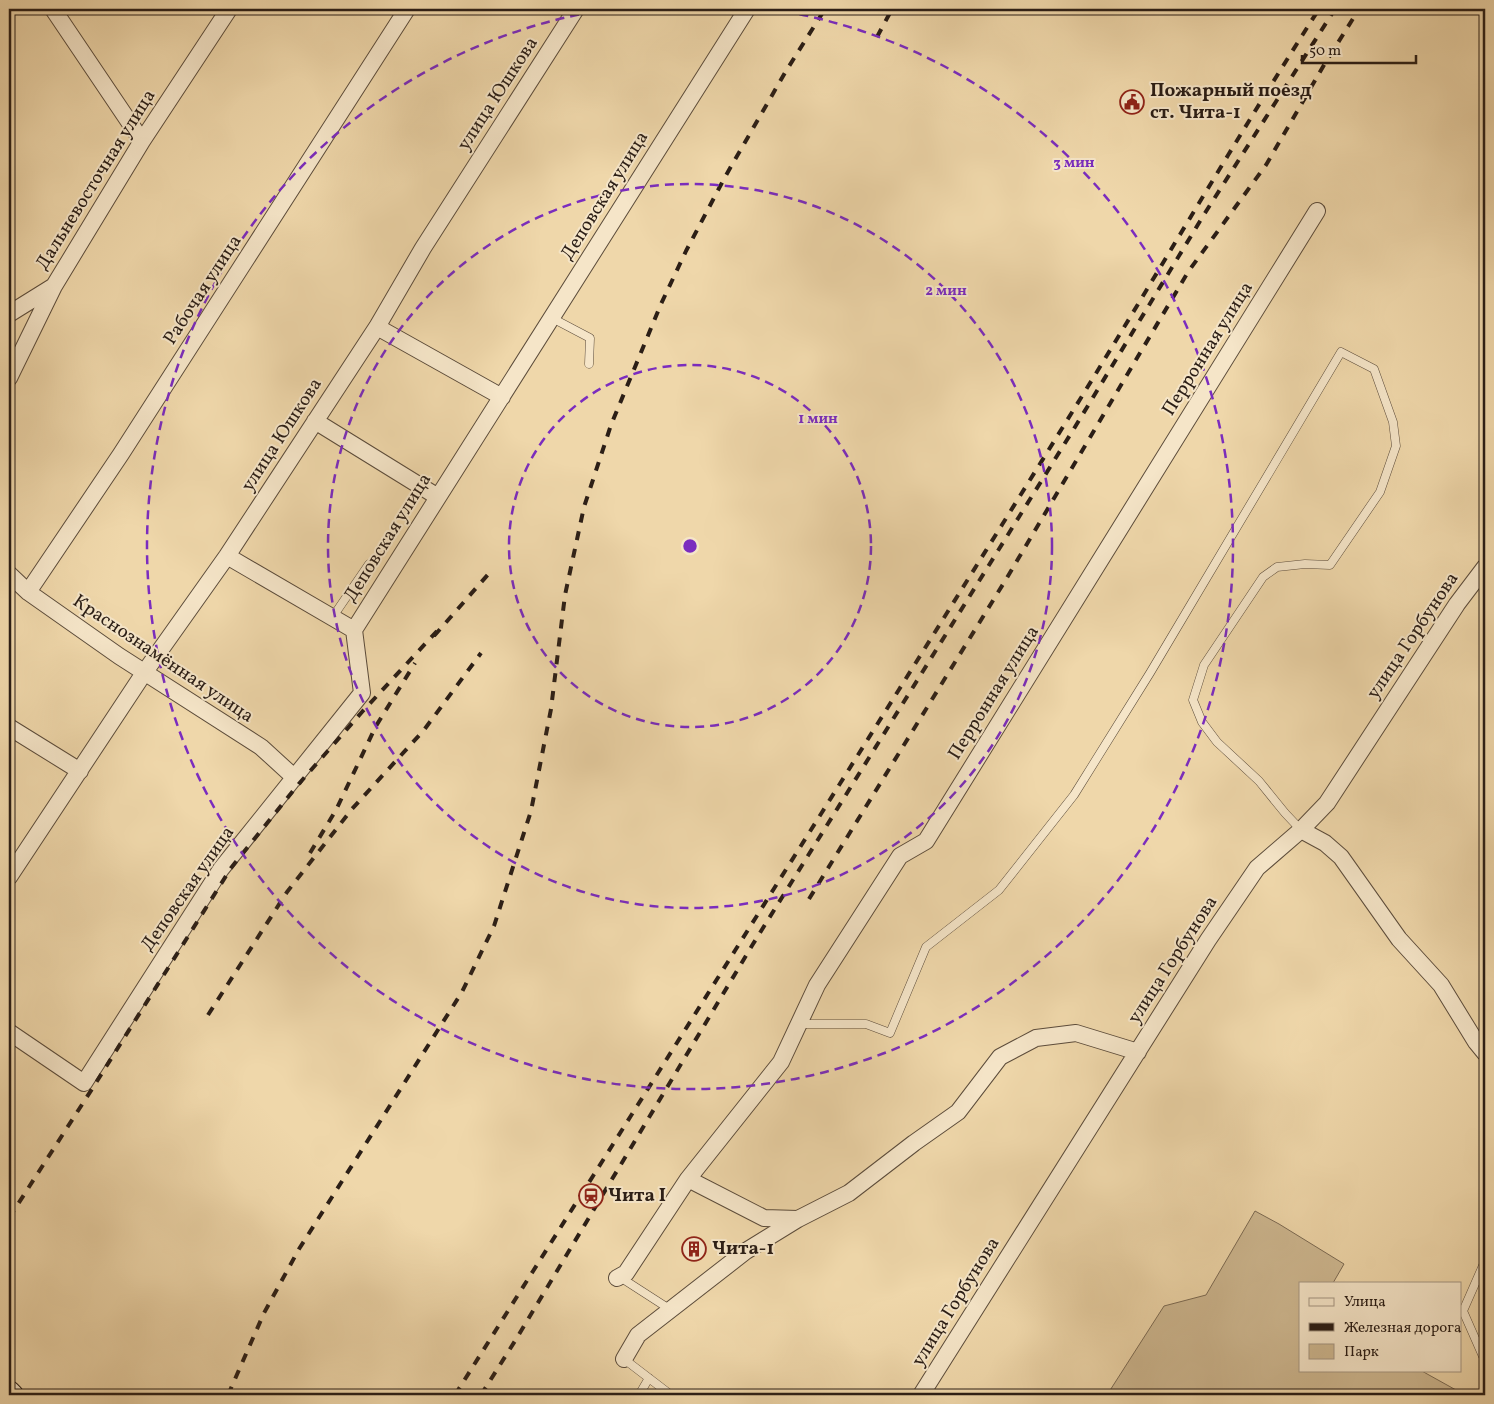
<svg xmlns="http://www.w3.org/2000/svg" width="1494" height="1404" font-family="Vollkorn,serif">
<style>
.green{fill:#ceb891;stroke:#7c6b54}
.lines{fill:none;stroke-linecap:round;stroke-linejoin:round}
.lane-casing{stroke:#5c4c3b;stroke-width:9}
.street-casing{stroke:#5c4c3b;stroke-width:18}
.secondary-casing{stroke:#2b1e16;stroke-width:24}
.lane{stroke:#f5e5c8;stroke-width:8}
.street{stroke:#f5e5c8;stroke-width:16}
.secondary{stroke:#f5e5c8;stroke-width:22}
.rail{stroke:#2b1e16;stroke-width:4;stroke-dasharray:9 9;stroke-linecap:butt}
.ring{fill:none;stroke:#7b2cbf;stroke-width:2.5;stroke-dasharray:9 6}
.labels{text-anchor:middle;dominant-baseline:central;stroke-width:4;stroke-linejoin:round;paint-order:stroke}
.poi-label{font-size:19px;font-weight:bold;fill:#2b1e16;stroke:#f5e5c8;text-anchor:start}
.street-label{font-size:19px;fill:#2b1e16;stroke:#f5e5c8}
.centre{fill:#7b2cbf;stroke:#f5e5c8;stroke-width:2.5}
.ring-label{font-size:15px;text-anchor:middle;font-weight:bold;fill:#7b2cbf;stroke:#f5e5c8;stroke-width:4;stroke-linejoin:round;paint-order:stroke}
</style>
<rect width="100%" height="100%" fill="#efd7aa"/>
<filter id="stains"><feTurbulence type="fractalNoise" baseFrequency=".004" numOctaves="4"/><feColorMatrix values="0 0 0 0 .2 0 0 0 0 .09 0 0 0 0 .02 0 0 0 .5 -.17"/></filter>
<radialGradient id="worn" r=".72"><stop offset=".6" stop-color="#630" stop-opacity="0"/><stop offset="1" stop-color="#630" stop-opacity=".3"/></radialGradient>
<path class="green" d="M 1255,1211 L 1279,1224 L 1344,1264 L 1333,1283 L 1300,1283 L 1300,1370 L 1420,1370 L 1465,1395 L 1107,1395 L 1164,1306 L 1206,1295 Z"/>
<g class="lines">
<g class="lane-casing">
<path id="lane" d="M 552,318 L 590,338 L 589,364
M 332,618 L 369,564
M 798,1024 L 866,1024 L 890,1033 L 926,947 L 999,890 L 1074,795 L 1150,673 L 1341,352 L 1374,369 L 1393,422 L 1396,446 L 1380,492 L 1330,565 L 1305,564 L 1277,567 L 1263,577 L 1204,665 L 1193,700 L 1202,722 L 1217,742 L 1259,781 L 1285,813 L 1301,830
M 1485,1261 L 1463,1311 L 1485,1361
M 626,1273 L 626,1281 L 671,1310
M 624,1359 L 671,1395
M 639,1395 L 649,1378"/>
</g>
<g class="street-casing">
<path id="street" d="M 53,9 L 142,141
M 9,314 L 54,286
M 377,327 L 502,397
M 9,378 L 54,286 L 142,141 L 229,9
M 315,421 L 438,497
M 227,556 L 354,630
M 9,574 L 28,592 L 119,656 L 261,747 L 295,778
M 28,592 L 121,454 L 407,9
M 9,727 L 80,771
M 1301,830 L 1325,843 L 1341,857 L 1399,939 L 1441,985 L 1476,1042 L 1485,1053
M 9,877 L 144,673 L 227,556 L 377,327 L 423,248 L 576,9
M 9,1032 L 84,1083 L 221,869 L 362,693 L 354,630 L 747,9
M 1138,1052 L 1076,1033 L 1036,1038 L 1000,1057 L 958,1112 L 914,1143 L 849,1193 L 798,1219 L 764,1218 L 688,1179 L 781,1062 L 817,985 L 900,856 L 926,841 L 1317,211
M 617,1278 L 626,1273 L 688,1179
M 624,1359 L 638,1335 L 746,1251 L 798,1219
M 921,1395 L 1208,940 L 1257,868 L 1301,830 L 1327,803 L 1457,604 L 1485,567"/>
</g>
<g class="secondary-casing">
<path id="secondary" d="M 9,1392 L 12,1395"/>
</g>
<use href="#lane" class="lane"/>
<use href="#street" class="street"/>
<use href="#secondary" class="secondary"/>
<path class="rail" d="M 877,37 L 892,9
M 434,636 L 492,570
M 310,853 L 336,810 L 376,726 L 415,663
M 809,899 L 1005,581 L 1188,272 L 1266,165 L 1324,65 L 1359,9
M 208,1015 L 287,892 L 352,809 L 424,730 L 481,653
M 9,1218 L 92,1089 L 231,868 L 297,786 L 362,712 L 437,631
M 228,1395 L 264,1313 L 299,1249 L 462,992 L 494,926 L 531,811 L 551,709 L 565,595 L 584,507 L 611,425 L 661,304 L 686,251 L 725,177 L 786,71 L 825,9
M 455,1395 C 659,1071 864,747 1066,422 C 1151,285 1232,145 1319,9
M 481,1395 L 515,1341 L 753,944 L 1075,427 L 1205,213 L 1335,9"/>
</g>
<g class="ring">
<circle cx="690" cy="546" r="181"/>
<circle cx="690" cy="546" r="362"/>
<path d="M770 9A543 543 0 1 1 610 9"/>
</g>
<defs>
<g id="civic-ring" transform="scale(1.25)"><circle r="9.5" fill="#f5e5c8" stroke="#8f2418" stroke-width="1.5"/><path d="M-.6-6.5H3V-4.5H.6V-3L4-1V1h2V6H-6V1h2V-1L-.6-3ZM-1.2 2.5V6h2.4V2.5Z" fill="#8f2418"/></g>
<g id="station-ring" transform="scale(1.25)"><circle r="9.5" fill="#f5e5c8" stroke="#8f2418" stroke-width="1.5"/><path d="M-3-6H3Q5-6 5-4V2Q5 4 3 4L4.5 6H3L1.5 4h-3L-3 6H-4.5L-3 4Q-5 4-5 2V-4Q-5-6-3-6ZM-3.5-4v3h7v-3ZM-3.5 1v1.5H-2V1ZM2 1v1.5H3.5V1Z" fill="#8f2418"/></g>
<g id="building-ring" transform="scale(1.25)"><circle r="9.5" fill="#f5e5c8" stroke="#8f2418" stroke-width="1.5"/><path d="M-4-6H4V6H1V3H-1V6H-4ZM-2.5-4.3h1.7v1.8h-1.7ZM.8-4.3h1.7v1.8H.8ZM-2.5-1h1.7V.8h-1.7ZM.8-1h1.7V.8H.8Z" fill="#8f2418"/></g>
</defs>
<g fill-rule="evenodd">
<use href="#civic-ring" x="1132" y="102"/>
<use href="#station-ring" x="591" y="1196"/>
<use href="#building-ring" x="694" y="1249"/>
</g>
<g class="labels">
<g class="poi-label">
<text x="1150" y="91">Пожарный поезд<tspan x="1150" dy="22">ст. Чита-1</tspan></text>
<text x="608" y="1196">Чита I</text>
<text x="712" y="1249">Чита-1</text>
</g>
<g class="street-label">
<text transform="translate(498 94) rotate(-57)">улица Юшкова</text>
<text transform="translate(96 180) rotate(-58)">Дальневосточная улица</text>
<text transform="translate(605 196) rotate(-58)">Деповская улица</text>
<text transform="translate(203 290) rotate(-57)">Рабочая улица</text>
<text transform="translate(1208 349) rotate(-58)">Перронная улица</text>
<text transform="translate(282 435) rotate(-57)">улица Юшкова</text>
<text transform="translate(388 538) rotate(-58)">Деповская улица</text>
<text transform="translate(1413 636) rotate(-56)">улица Горбунова</text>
<text transform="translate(163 659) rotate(34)">Краснознамённая улица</text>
<text transform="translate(994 693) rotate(-58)">Перронная улица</text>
<text transform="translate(188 889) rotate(-55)">Деповская улица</text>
<text transform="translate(1173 960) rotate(-57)">улица Горбунова</text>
<text transform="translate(956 1302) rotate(-58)">улица Горбунова</text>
</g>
</g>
<circle cx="690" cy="546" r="8" class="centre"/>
<g class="ring-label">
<text x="1074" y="167">3 мин</text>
<text x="946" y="295">2 мин</text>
<text x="818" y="423">1 мин</text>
</g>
<rect width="1494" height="1404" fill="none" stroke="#efd7aa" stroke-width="30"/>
<rect x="10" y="10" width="1474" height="1384" fill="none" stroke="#2b1e16" stroke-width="2.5"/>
<rect x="15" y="15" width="1464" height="1374" fill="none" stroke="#2b1e16"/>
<rect x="1299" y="1282" width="162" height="90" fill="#f5e5c8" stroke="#a49581"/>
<rect x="1309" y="1298" width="25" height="8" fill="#f5e5c8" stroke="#a49581"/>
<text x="1344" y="1306" font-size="15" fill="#2b1e16">Улица</text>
<rect x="1309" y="1323" width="25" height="8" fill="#2b1e16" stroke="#a49581"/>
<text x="1344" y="1332" font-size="15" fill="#2b1e16">Железная дорога</text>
<rect x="1309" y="1344" width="25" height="15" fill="#ceb891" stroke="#a49581"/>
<text x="1344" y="1356" font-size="15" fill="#2b1e16">Парк</text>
<path d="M1302 55v8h114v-8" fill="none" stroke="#2b1e16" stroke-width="2.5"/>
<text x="1309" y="55" font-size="15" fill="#2b1e16" stroke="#f5e5c8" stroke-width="4" paint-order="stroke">50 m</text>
<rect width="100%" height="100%" filter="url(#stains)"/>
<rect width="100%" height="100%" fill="url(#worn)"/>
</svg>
